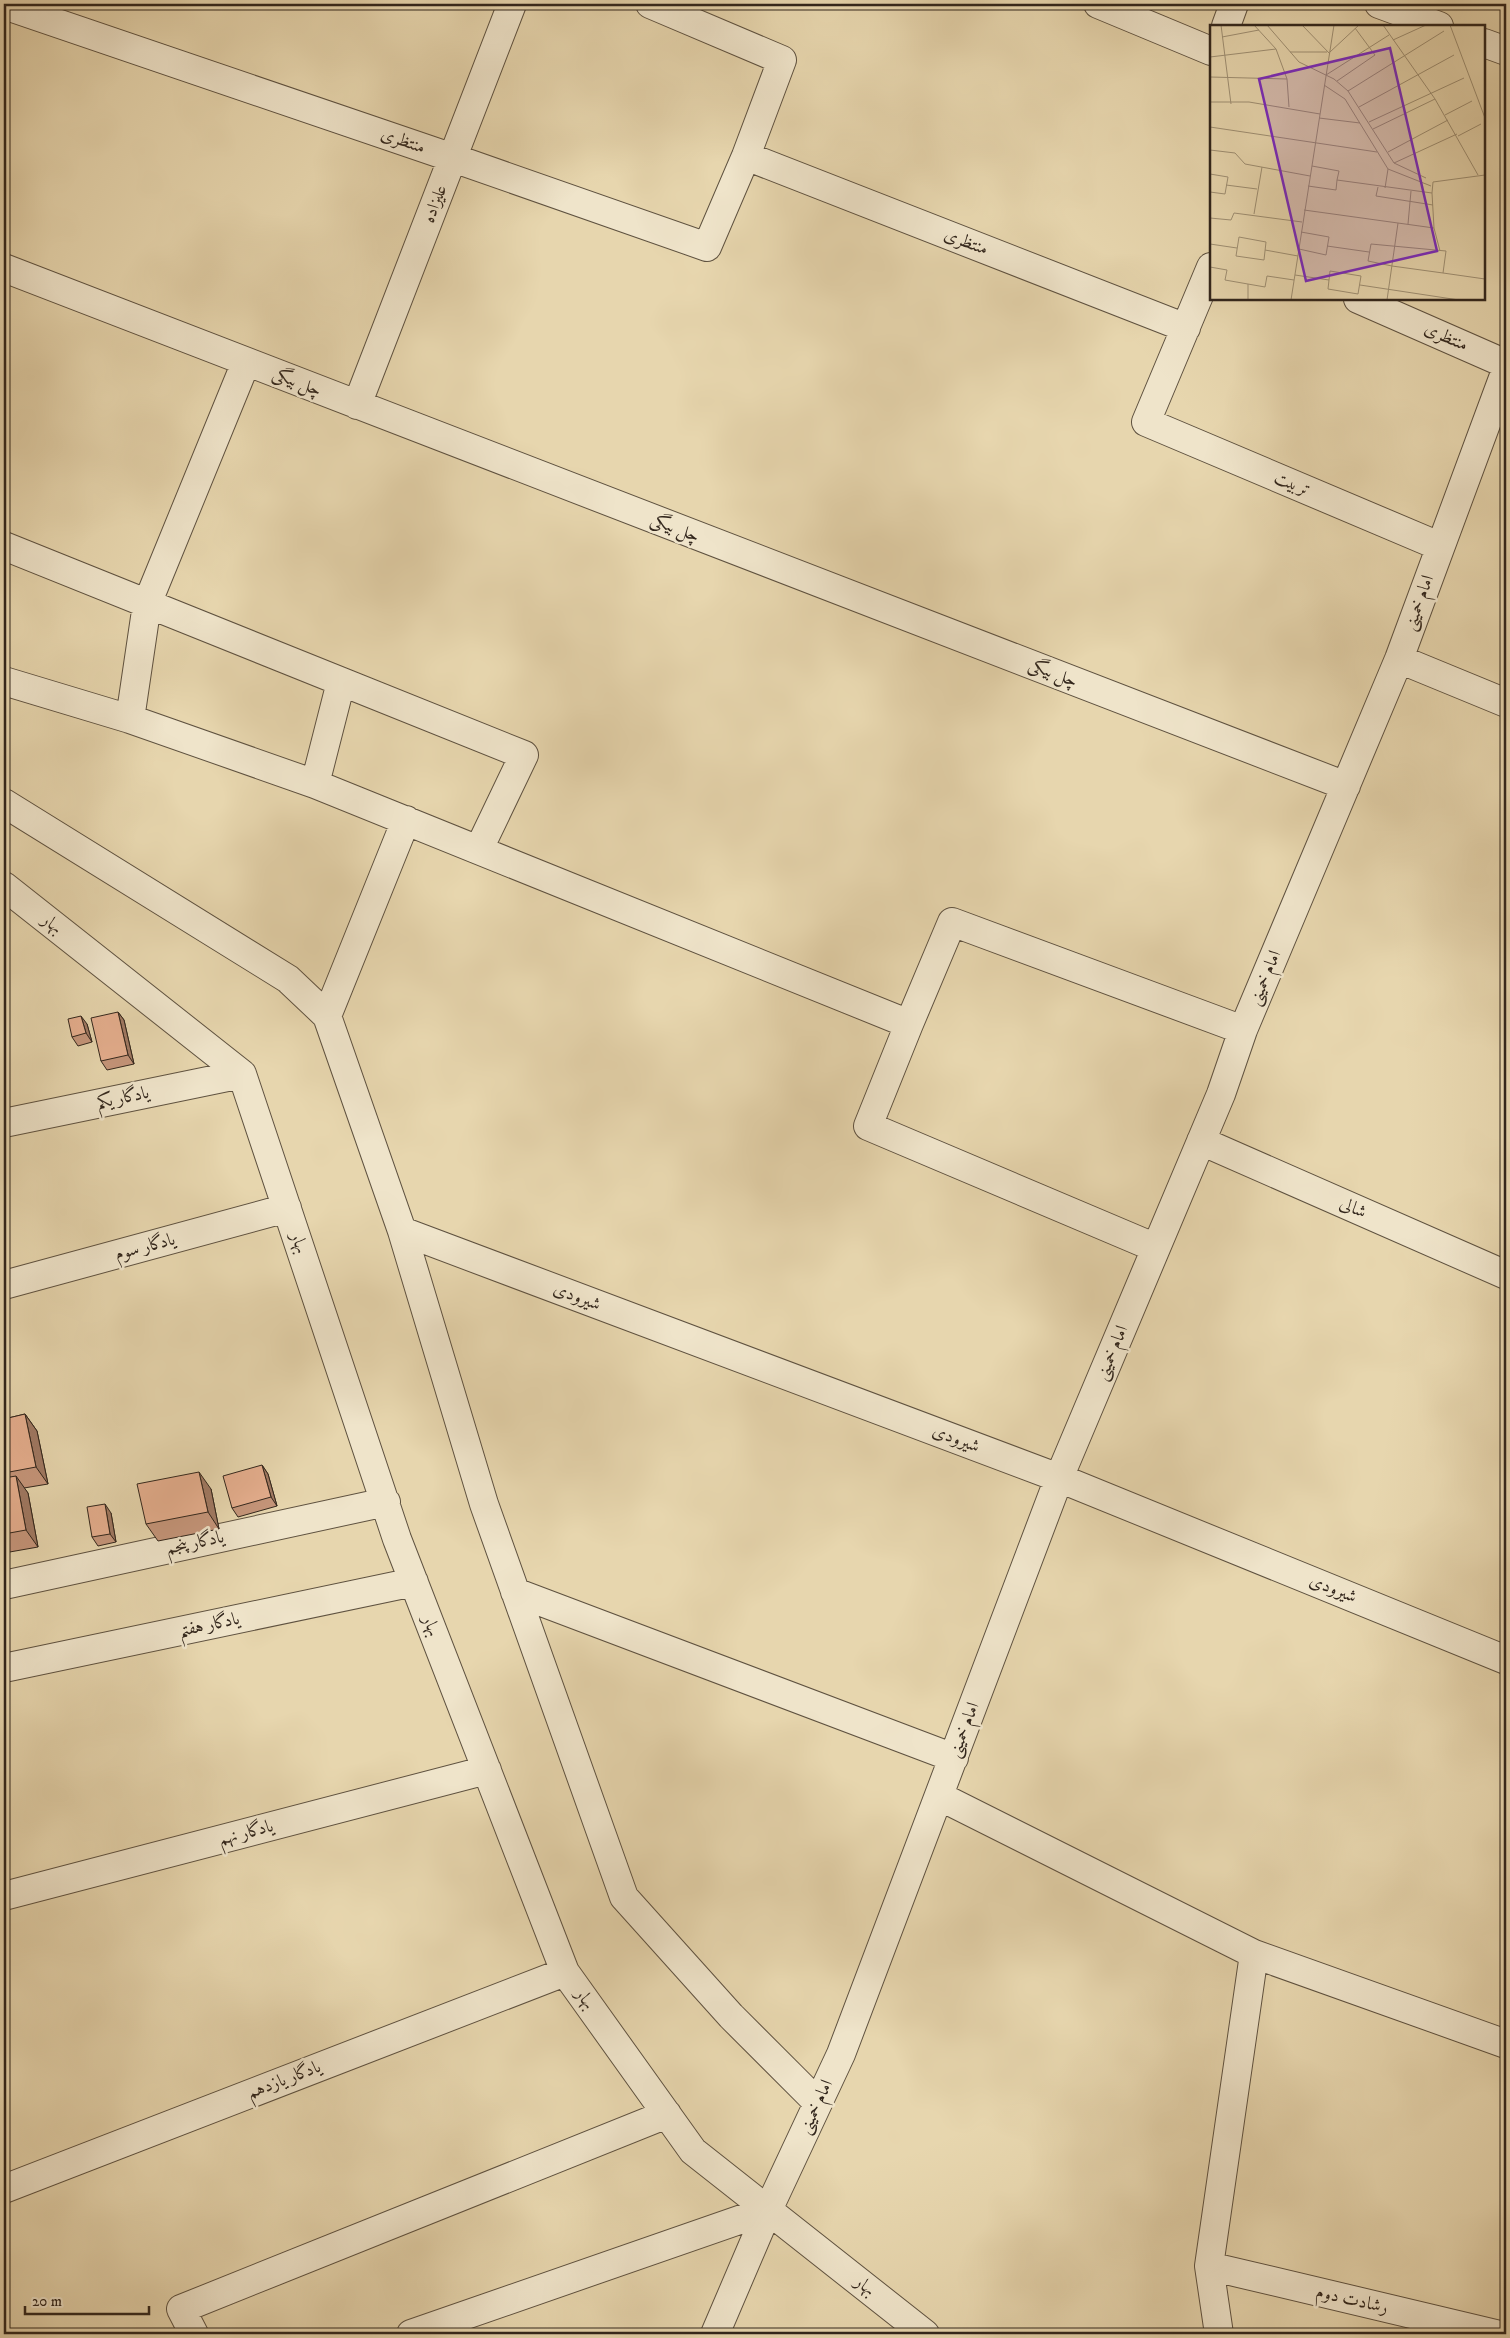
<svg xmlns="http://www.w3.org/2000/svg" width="1510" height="2338" font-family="'IM FELL DW Pica',Amiri,serif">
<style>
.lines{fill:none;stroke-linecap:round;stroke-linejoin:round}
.minor-casing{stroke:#5f5240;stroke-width:30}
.minor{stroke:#efe4ca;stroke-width:28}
.wall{fill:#c6967b;stroke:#32261c}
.shaded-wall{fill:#a17a64;stroke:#32261c}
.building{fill:#e6af8f;stroke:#32261c}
.labels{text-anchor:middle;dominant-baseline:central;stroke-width:5;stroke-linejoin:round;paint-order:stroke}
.street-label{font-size:18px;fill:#32261c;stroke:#efe4ca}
.inset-road{fill:none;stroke:#9f9074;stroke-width:1}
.view{fill:#7b2cbf;fill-opacity:0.15;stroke:#7b2cbf;stroke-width:2.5}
.inset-edge{fill:none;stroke:#32261c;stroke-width:2.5}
</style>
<rect width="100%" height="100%" fill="#e7d6ae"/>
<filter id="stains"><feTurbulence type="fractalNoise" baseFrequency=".004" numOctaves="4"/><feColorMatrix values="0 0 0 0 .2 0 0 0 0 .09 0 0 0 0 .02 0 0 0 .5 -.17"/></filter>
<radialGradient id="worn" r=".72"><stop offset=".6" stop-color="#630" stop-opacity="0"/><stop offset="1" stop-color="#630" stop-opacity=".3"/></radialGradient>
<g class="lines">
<g class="minor-casing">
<path id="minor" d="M 1098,4 L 1211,51
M 1379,4 L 1439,26
M 4,5 L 453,158 L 707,247 L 746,156 L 782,60 L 650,4
M 1226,26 L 1234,4
M 1484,43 L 1506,51
M 746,156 L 1186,328
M 1211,267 L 1146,422 L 1439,546
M 4,268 L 1346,786
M 1358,299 L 1506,364
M 357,405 L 512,4
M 4,546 L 524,755 L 479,849
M 1399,659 L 1506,703
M 4,681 L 130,719 L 315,784 L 909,1024 L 952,922 L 1243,1030
M 130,719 L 147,604 L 246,362
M 315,784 L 341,682
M 4,803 L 288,979 L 327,1016 L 402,1231 L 484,1504 L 624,1897 L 731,2016 L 818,2103
M 4,886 L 242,1074 L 397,1539 L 565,1972 L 693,2151 L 925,2334
M 327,1016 L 406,820
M 909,1024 L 868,1126 L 1156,1248
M 4,1123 L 242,1074
M 1201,1141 L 1506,1275
M 402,1231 L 1059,1478 L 1506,1660
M 4,1285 L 287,1208
M 4,1585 L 386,1502
M 515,1592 L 954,1758
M 4,1668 L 414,1582
M 939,1796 L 1254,1954 L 1506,2044
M 4,1896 L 487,1770
M 4,2189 L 565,1972
M 1209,2266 L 1496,2334
M 194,2334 L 181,2309 L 667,2114
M 411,2334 L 768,2210
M 715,2334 L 768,2210 L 841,2054 L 1059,1478 L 1221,1094 L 1243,1030 L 1399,659 L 1506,370
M 1219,2334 L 1209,2266 L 1254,1954"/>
</g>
<use href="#minor" class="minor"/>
</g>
<path class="wall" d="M 118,1012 L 124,1020 L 134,1064 L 107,1070 L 101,1061 Z
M 87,1024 L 92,1042 L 78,1046 L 72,1037 Z
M 25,1414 L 37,1431 L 48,1484 L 24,1488 L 28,1493 L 38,1547 L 4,1553 L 4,1419 Z
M 262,1465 L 268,1474 L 277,1506 L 238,1517 L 232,1508 Z
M 211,1489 L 219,1529 L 158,1541 L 146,1524 Z
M 111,1513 L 116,1542 L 98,1546 L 92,1537 Z"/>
<path class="shaded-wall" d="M 118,1012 L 124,1020 L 134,1064 L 128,1055 Z
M 81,1016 L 87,1024 L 92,1042 L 86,1033 Z
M 25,1414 L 37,1431 L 48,1484 L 36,1467 Z
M 262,1465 L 268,1474 L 277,1506 L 271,1497 Z
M 199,1472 L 211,1489 L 219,1529 L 208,1512 Z
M 16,1476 L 28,1493 L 38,1547 L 26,1530 Z
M 105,1504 L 111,1513 L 116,1542 L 110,1534 Z"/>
<path class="building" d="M 118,1012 L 128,1055 L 101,1061 L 91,1018 Z
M 81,1016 L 86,1033 L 72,1037 L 68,1019 Z
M 25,1414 L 36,1467 L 4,1473 L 4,1419 Z
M 262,1465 L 271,1497 L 232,1508 L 223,1476 Z
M 199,1472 L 208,1512 L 146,1524 L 137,1484 Z
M 16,1476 L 26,1530 L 4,1534 L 4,1478 Z
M 105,1504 L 110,1534 L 92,1537 L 87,1507 Z"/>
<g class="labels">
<g class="street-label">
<text transform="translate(403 141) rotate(19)">منتظری</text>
<text transform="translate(435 204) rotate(-69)">علیزاده</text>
<text transform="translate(966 242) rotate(21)">منتظری</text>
<text transform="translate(1446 337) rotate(24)">منتظری</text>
<text transform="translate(297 382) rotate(21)">چل بیگی</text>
<text transform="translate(1292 484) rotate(23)">تربیت</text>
<text transform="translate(675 528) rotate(21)">چل بیگی</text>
<text transform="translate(1419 603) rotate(-70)">امام خمینی</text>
<text transform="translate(1053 673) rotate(21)">چل بیگی</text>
<text transform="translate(52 924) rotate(38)">بهار</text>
<text transform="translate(1265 978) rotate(-67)">امام خمینی</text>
<text transform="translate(123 1098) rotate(-12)">یادگار یکم</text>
<text transform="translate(1353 1208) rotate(24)">شالی</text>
<text transform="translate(299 1243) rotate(71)">بهار</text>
<text transform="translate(145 1247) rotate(-15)">یادگار سوم</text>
<text transform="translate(577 1297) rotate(21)">شیرودی</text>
<text transform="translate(1112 1353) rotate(-67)">امام خمینی</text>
<text transform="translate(956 1439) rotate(21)">شیرودی</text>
<text transform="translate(195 1543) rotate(-12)">یادگار پنجم</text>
<text transform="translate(1333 1589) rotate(22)">شیرودی</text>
<text transform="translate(209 1625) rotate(-12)">یادگار هفتم</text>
<text transform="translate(431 1626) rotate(69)">بهار</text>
<text transform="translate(964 1730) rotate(-69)">امام خمینی</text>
<text transform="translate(246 1833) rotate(-15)">یادگار نهم</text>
<text transform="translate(585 1999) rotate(54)">بهار</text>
<text transform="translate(284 2080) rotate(-21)">یادگار یازدهم</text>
<text transform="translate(816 2107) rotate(-65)">امام خمینی</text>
<text transform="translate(865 2286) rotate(38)">بهار</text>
<text transform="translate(1352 2300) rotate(13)">رشادت دوم</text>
</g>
</g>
<g transform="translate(1210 25)">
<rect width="275" height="275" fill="#e7d6ae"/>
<path class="inset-road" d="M 11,0 L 21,79M 44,0 L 66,24 L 77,54 L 79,82M 57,0 L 89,37 L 124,54 L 138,66 L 184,138 L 216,153M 92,0 L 120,29M 173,0 L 225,74 L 268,150M 240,0 L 275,93M 12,12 L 49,5M 183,15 L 216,0M 80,27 L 117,27M 120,27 L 149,0M 0,32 L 66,24M 116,50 L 179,10M 0,52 L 77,54M 127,56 L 165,30 L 145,3M 114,60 L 135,74 L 178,144 L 221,161M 138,66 L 234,6M 0,77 L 39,77 L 110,89M 149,82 L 244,30M 235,90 L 262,76M 109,93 L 150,98M 159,97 L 254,53M 0,102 L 167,127M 163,104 L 225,74M 248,111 L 271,99M 0,125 L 25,128 L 35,139 L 100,151M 178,127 L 238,95M 184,138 L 247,109M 102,141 L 129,146 L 127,155M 0,149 L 18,152 L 15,169 L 0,167M 16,160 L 47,164M 98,161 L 126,165 L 127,155 L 222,168 L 223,157 L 275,150M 168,162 L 166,171 L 223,180M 175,163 L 178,144M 222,168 L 224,203 L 230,226M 94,185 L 224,203M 44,189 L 52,142M 0,193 L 21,195 L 24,188 L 92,197M 198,199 L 201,166M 29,212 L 56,217 L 54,235 L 26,231 ZM 0,219 L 27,223M 117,221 L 159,227M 89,224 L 116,230 L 119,212 L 91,207M 55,225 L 88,231M 0,242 L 17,245 L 15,255 L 55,262 L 57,251 L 84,255M 120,246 L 151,251 L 148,269 L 118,264 ZM 233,248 L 236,226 L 161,219 L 158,236 L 182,241 L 233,248 L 275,254M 85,250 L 119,255M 38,259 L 38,275M 150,260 L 249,275M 81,275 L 124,0M 177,275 L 188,198"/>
<path class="view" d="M 180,23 L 227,226 L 96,256 L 49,54 Z"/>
<rect width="275" height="275" class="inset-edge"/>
</g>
<rect width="1510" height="2338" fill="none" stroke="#e7d6ae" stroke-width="20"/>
<rect x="5" y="5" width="1500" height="2328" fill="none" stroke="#32261c" stroke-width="2.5"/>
<rect x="10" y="10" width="1490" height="2318" fill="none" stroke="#32261c"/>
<path d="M25 2306v8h124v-8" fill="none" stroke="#32261c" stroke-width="2.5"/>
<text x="32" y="2306" font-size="15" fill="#32261c" stroke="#efe4ca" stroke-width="4" paint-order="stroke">20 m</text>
<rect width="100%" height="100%" filter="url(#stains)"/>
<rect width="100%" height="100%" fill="url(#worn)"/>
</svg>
